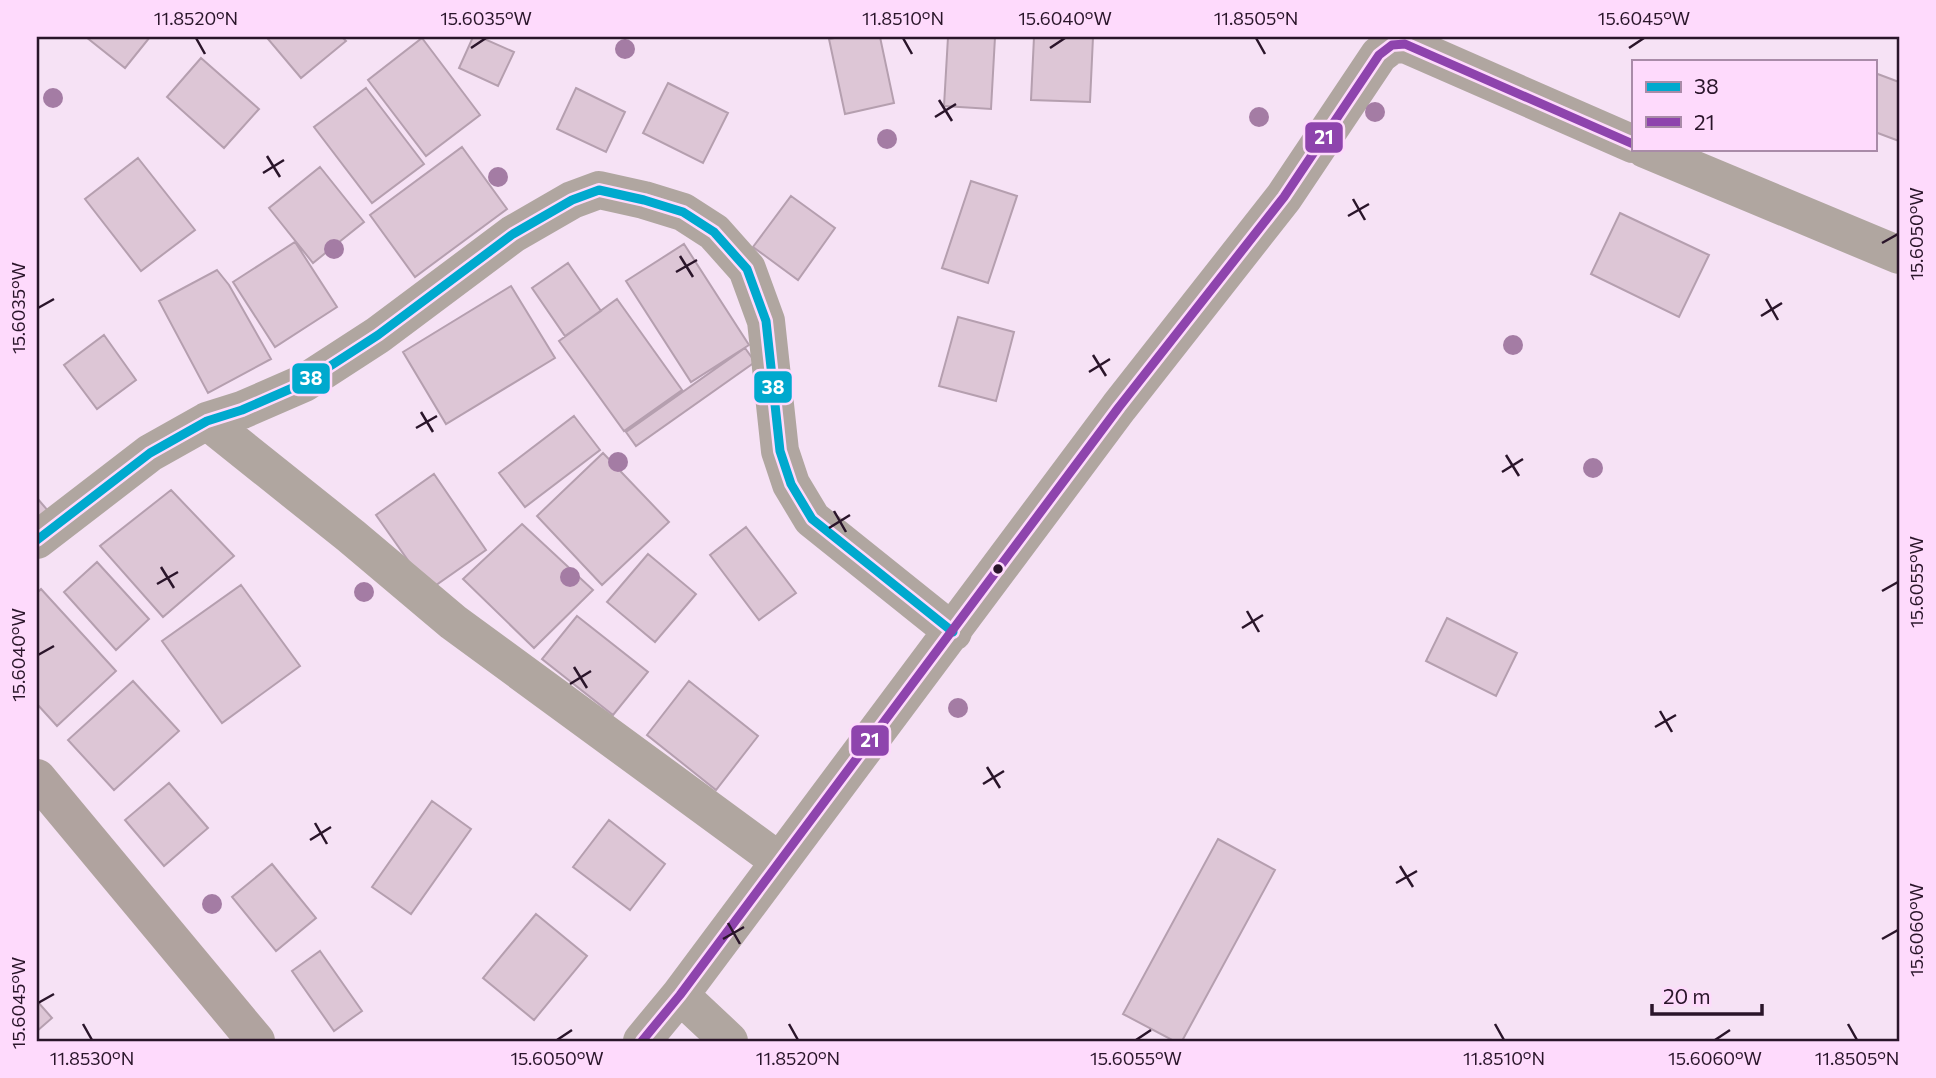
<svg xmlns="http://www.w3.org/2000/svg" width="1936" height="1078" font-family="Commissioner,sans-serif">
<style>
.building{fill:#ddc6d6;stroke:#b59faf;stroke-width:2}
.lines{fill:none;stroke-linecap:round;stroke-linejoin:round}
.minor{stroke:#b0a6a0;stroke-width:38}
.secondary{stroke:#b0a39f;stroke-width:38}
.bus-1-casing{stroke:#fedafc;stroke-width:14}
.bus-2-casing{stroke:#fedafc;stroke-width:14}
.bus-1{stroke:#00a9ce;stroke-width:9}
.bus-2{stroke:#8e44ad;stroke-width:9}
.tree{fill:#a47ca4}
.ticks{fill:none;stroke:#2a152a;stroke-width:2.5}
.bus-dot{fill:#2a152a;stroke:#fedafc;stroke-width:2.5}
.line-badge{stroke:#fedafc;stroke-width:2.5}
.badge-label{font-size:19px;text-anchor:middle;font-weight:bold;fill:#fff}
.neatline{fill:none;stroke:#2a152a;stroke-width:2.5}
.ticks-label{font-size:18px;text-anchor:middle;fill:#2a152a}
</style>
<rect width="100%" height="100%" fill="#f6e2f5"/>
<path class="building" d="M 86,37 L 150,37 L 125,68 Z
M 271,37 L 342,37 L 346,41 L 301,78 L 268,39 Z
M 473,37 L 480,37 L 514,52 L 498,86 L 459,68 Z
M 840,37 L 880,37 L 894,103 L 845,114 L 829,39 Z
M 948,37 L 995,37 L 991,109 L 944,106 Z
M 1034,37 L 1093,37 L 1090,102 L 1031,100 Z
M 422,38 L 480,115 L 426,156 L 368,80 Z
M 201,58 L 259,109 L 224,148 L 167,97 Z
M 1875,73 L 1899,82 L 1899,141 L 1875,132 Z
M 668,83 L 728,113 L 703,163 L 643,133 Z
M 366,88 L 424,164 L 372,203 L 314,127 Z
M 576,88 L 625,112 L 606,152 L 557,129 Z
M 462,147 L 507,209 L 415,277 L 370,215 Z
M 138,158 L 195,230 L 141,271 L 85,199 Z
M 320,167 L 364,222 L 313,263 L 269,208 Z
M 971,181 L 1017,196 L 988,283 L 942,268 Z
M 791,196 L 835,228 L 798,280 L 753,247 Z
M 1620,213 L 1709,255 L 1679,317 L 1591,274 Z
M 295,242 L 337,307 L 275,347 L 233,282 Z
M 684,244 L 749,345 L 691,382 L 626,281 Z
M 568,263 L 601,311 L 565,336 L 532,288 Z
M 217,270 L 229,285 L 271,359 L 208,393 L 159,301 Z
M 511,286 L 555,358 L 446,424 L 403,352 Z
M 617,299 L 682,390 L 624,431 L 559,341 Z
M 958,317 L 1014,332 L 996,401 L 939,386 Z
M 104,335 L 136,380 L 97,409 L 64,365 Z
M 745,348 L 755,362 L 636,446 L 626,432 Z
M 574,416 L 600,450 L 525,507 L 499,473 Z
M 603,453 L 669,522 L 602,585 L 537,516 Z
M 434,474 L 486,550 L 429,590 L 376,515 Z
M 171,490 L 234,556 L 163,617 L 100,546 Z
M 37,498 L 49,512 L 37,523 Z
M 522,524 L 593,590 L 534,648 L 463,579 Z
M 746,527 L 796,593 L 759,620 L 710,555 Z
M 648,554 L 696,594 L 655,642 L 607,602 Z
M 97,562 L 149,619 L 116,650 L 64,592 Z
M 241,585 L 300,666 L 222,723 L 162,641 Z
M 41,589 L 116,671 L 57,726 L 37,704 L 37,593 Z
M 577,616 L 648,672 L 613,715 L 542,659 Z
M 1447,618 L 1517,653 L 1496,696 L 1426,661 Z
M 133,681 L 179,731 L 114,790 L 68,740 Z
M 689,681 L 758,736 L 716,790 L 647,735 Z
M 169,783 L 208,828 L 164,866 L 125,820 Z
M 432,801 L 471,829 L 411,914 L 372,887 Z
M 609,820 L 665,864 L 630,910 L 573,867 Z
M 1218,839 L 1275,870 L 1182,1041 L 1174,1041 L 1123,1014 Z
M 272,864 L 316,918 L 276,951 L 232,897 Z
M 536,914 L 587,956 L 534,1020 L 483,978 Z
M 320,951 L 362,1011 L 334,1031 L 292,971 Z
M 37,1001 L 52,1018 L 37,1031 Z"/>
<g class="lines">
<path class="minor" d="M 1645,149 L 1899,255
M 207,421 L 351,536 L 453,622 L 779,861
M 37,540 L 150,453 L 207,421 L 242,410 L 304,383 L 378,335 L 513,234 L 572,200 L 599,190 L 644,200 L 683,212 L 714,232 L 747,269 L 766,321 L 780,451 L 791,484 L 812,519 L 953,632
M 680,995 L 729,1041
M 642,1041 L 680,995 L 1119,407 L 1284,197 L 1379,55 L 1392,45 L 1405,44 L 1633,144"/>
<path class="secondary" d="M 37,778 L 256,1041"/>
<g class="bus-1-casing">
<path id="bus-1" d="M 37,540 L 150,453 L 207,421 L 242,410 L 304,383 L 378,335 L 513,234 L 572,200 L 599,190 L 644,200 L 683,212 L 714,232 L 747,269 L 766,321 L 780,451 L 791,484 L 812,519 L 953,632"/>
</g>
<g class="bus-2-casing">
<path id="bus-2" d="M 642,1041 L 680,995 L 1119,407 L 1284,197 L 1379,55 L 1392,45 L 1405,44 L 1633,144"/>
</g>
<use href="#bus-1" class="bus-1"/>
<use href="#bus-2" class="bus-2"/>
</g>
<g class="tree">
<circle cx="625" cy="49" r="10"/>
<circle cx="53" cy="98" r="10"/>
<circle cx="1375" cy="112" r="10"/>
<circle cx="1259" cy="117" r="10"/>
<circle cx="887" cy="139" r="10"/>
<circle cx="498" cy="177" r="10"/>
<circle cx="334" cy="249" r="10"/>
<circle cx="1513" cy="345" r="10"/>
<circle cx="618" cy="462" r="10"/>
<circle cx="1593" cy="468" r="10"/>
<circle cx="570" cy="577" r="10"/>
<circle cx="364" cy="592" r="10"/>
<circle cx="958" cy="708" r="10"/>
<circle cx="212" cy="904" r="10"/>
</g>
<path class="ticks" d="M 196,38 L 205,54M 903,38 L 912,54M 1256,38 L 1265,54M 471,48 L 486,38M 1050,48 L 1065,38M 1629,48 L 1644,38M 939,100 L 952,121M 935,117 L 956,104M 267,156 L 280,177M 263,173 L 284,160M 1353,199 L 1365,220M 1348,216 L 1369,204M 1882,243 L 1898,234M 680,256 L 693,277M 676,272 L 697,260M 1766,299 L 1778,320M 38,308 L 54,299M 1761,316 L 1782,303M 1093,355 L 1106,376M 1089,372 L 1110,359M 421,412 L 433,432M 416,428 L 437,416M 1506,455 L 1519,476M 1502,472 L 1523,459M 834,511 L 846,532M 829,528 L 850,515M 161,567 L 174,588M 157,584 L 178,572M 1882,591 L 1898,582M 1247,611 L 1259,632M 1242,628 L 1263,615M 38,655 L 54,646M 574,667 L 587,688M 570,684 L 591,671M 1660,711 L 1672,732M 1655,727 L 1676,715M 987,767 L 1000,788M 983,784 L 1004,771M 315,823 L 327,844M 310,840 L 331,827M 1400,866 L 1413,887M 1396,883 L 1417,871M 728,923 L 740,944M 723,939 L 744,927M 1882,939 L 1898,930M 38,1003 L 54,994M 83,1024 L 92,1040M 789,1024 L 798,1040M 1495,1024 L 1504,1040M 1848,1024 L 1857,1040M 557,1040 L 572,1030M 1136,1040 L 1151,1030M 1715,1040 L 1730,1030"/>
<circle class="bus-dot" cx="998" cy="569" r="6"/>
<g class="line-badge">
<rect x="1304" y="121" width="40" height="33" rx="7" fill="#8e44ad"/>
<rect x="291" y="362" width="40" height="33" rx="7" fill="#00a9ce"/>
<rect x="753" y="370" width="40" height="34" rx="7" fill="#00a9ce"/>
<rect x="850" y="724" width="40" height="33" rx="7" fill="#8e44ad"/>
</g>
<g class="badge-label">
<text x="1324" y="144">21</text>
<text x="311" y="385">38</text>
<text x="773" y="394">38</text>
<text x="870" y="747">21</text>
</g>
<rect width="1936" height="1078" fill="none" stroke="#fedafc" stroke-width="77"/>
<rect x="1632" y="60" width="245" height="91" fill="#fedafc" stroke="#a98ba8" stroke-width="2"/>
<rect x="1646" y="82" width="35" height="10" fill="#00a9ce" stroke="#a98ba8" stroke-width="2"/>
<text x="1694" y="94" font-size="21" fill="#2a152a">38</text>
<rect x="1646" y="117" width="35" height="10" fill="#8e44ad" stroke="#a98ba8" stroke-width="2"/>
<text x="1694" y="130" font-size="21" fill="#2a152a">21</text>
<path d="M1652 1004v10h110v-10" fill="none" stroke="#2a152a" stroke-width="3.5"/>
<text x="1663" y="1004" font-size="21" fill="#2a152a" stroke="#fedafc" stroke-width="5" paint-order="stroke">20 m</text>
<rect x="38" y="38" width="1860" height="1002" class="neatline"/>
<g class="ticks-label">
<text x="196" y="25">11.8520°N</text>
<text x="486" y="25">15.6035°W</text>
<text x="903" y="25">11.8510°N</text>
<text x="1065" y="25">15.6040°W</text>
<text x="1256" y="25">11.8505°N</text>
<text x="1644" y="25">15.6045°W</text>
<text transform="translate(1917 234) rotate(-90)" y="6">15.6050°W</text>
<text transform="translate(19 308) rotate(-90)" y="6">15.6035°W</text>
<text transform="translate(1917 582) rotate(-90)" y="6">15.6055°W</text>
<text transform="translate(19 655) rotate(-90)" y="6">15.6040°W</text>
<text transform="translate(1917 930) rotate(-90)" y="6">15.6060°W</text>
<text transform="translate(19 1003) rotate(-90)" y="6">15.6045°W</text>
<text x="92" y="1065">11.8530°N</text>
<text x="557" y="1065">15.6050°W</text>
<text x="798" y="1065">11.8520°N</text>
<text x="1136" y="1065">15.6055°W</text>
<text x="1504" y="1065">11.8510°N</text>
<text x="1715" y="1065">15.6060°W</text>
<text x="1857" y="1065">11.8505°N</text>
</g>
</svg>
